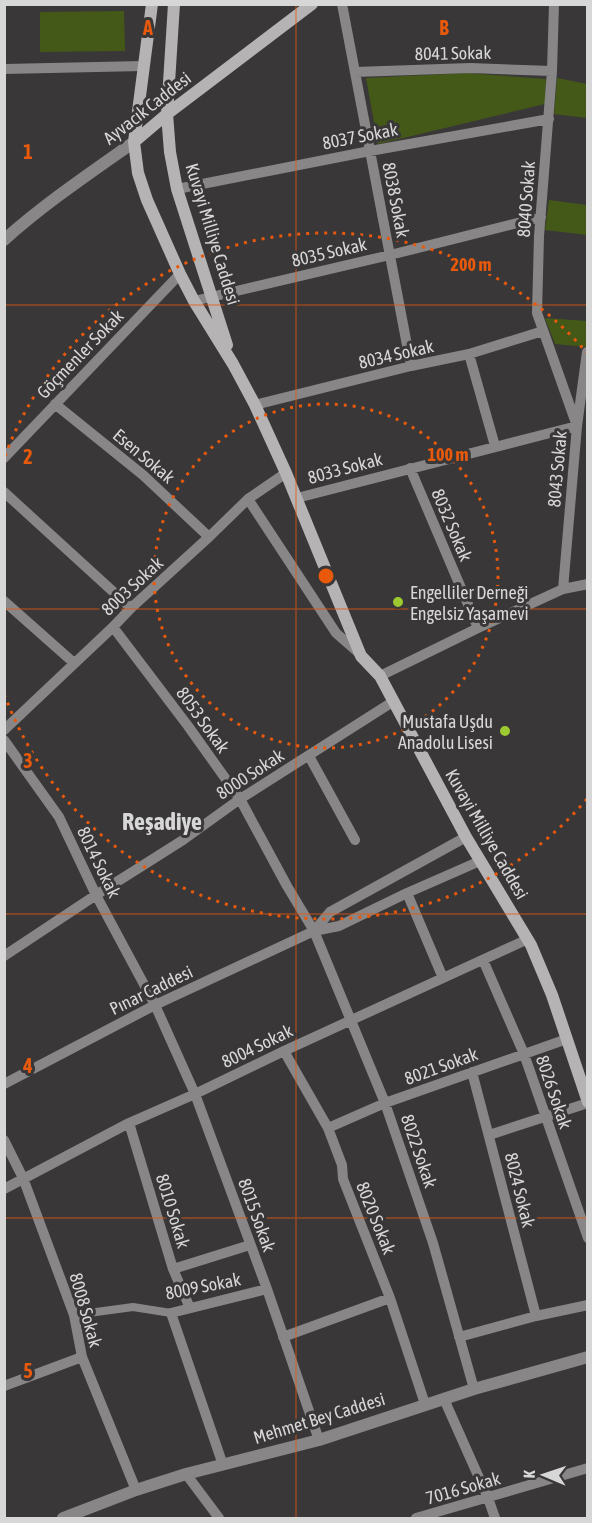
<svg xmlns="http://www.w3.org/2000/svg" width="592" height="1523" font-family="'Asap Condensed',sans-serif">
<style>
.green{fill:#445917}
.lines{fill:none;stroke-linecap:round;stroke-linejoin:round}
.pedestrian{stroke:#888687;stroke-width:8}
.minor{stroke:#888687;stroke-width:10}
.tertiary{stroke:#888687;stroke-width:12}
.secondary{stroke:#b5b3b4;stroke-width:12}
.grid{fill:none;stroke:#e8590c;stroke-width:1.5;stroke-opacity:0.55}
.ring{fill:none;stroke:#e8590c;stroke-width:3;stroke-dasharray:3 6}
.poi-dot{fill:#9dca30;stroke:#393738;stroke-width:2}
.labels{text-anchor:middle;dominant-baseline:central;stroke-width:6;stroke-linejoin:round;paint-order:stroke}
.street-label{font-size:18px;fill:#d8d7d8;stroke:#393738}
.poi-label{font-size:18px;fill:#d8d7d8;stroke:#393738;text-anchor:start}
.district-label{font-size:24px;font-weight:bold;fill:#d8d7d8;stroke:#393738}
.grid-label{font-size:20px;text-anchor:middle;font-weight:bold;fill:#e8590c;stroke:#393738;stroke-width:6;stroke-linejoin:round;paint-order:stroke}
.centre{fill:#e8590c;stroke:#393738;stroke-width:3}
.ring-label{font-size:18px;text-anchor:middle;font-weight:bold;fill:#e8590c;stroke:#393738;stroke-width:6;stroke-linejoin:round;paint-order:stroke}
</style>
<rect width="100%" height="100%" fill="#393738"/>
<path class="green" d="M 124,11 L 125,51 L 40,52 L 40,12 Z
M 466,73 L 546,79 L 545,104 L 378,144 L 366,78 Z
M 557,78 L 587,84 L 587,118 L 554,114 Z
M 549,200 L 587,205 L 587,235 L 545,230 Z
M 545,318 L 587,321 L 587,347 L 555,344 Z"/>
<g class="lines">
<path class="pedestrian" d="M 74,1315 L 133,1307 L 171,1313"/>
<path class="minor" d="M 342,4 L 411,366
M 554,4 L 552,71 L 539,236 L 537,313 L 577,426
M 4,69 L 143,66
M 355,72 L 470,68 L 552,71
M 177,189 L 370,151 L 549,119
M 194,301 L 390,255 L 541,217
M 469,354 L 495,446
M 55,404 L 143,475 L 209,537
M 255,405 L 411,366 L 469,354 L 543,331
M 4,458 L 180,274
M 410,468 L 478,628
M 4,492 L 131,608
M 297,498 L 577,426
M 248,499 L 336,633 L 360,654
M 563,589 L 577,426 L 587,352
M 4,601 L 74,663
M 113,627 L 188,726 L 240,799 L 287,886 L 314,931 L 385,1103 L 433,1243 L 474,1389
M 380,676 L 478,628 L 563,589 L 588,584
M 4,730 L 113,627 L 131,608 L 209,537 L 248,499 L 286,473
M 4,740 L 59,817 L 96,895 L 155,1005 L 195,1094 L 267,1289 L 319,1440
M 309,756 L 355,840
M 407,893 L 443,978
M 314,931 L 330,912 L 466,837
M 4,956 L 96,895 L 183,840 L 240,799 L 394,701
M 483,960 L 524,1054 L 588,1238
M 284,1051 L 328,1128 L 342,1165 L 343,1179 L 390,1298 L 425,1404
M 472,1072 L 536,1316
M 4,1084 L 155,1005 L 314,931 L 339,926 L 407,893 L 480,861
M 129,1123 L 173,1269 L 190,1308
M 328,1128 L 385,1103 L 567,1039
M 489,1135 L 588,1103
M 4,1140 L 23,1178 L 74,1315 L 82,1357 L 136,1490
M 4,1189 L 129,1123 L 195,1094 L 284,1051 L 528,939
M 173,1269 L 250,1245
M 283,1337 L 390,1298
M 459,1337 L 536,1316 L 588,1305
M 4,1386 L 82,1357
M 444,1399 L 488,1498 L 495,1518
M 223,1465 L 171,1313 L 267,1289
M 186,1474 L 219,1518
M 416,1518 L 588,1468"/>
<path class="tertiary" d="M 4,240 C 44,204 90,173 134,142
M 63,1518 L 136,1490 L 186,1474 L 319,1440 L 474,1389 L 588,1357"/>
<path class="secondary" d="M 152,4 L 134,142 L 138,173 L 147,200 L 180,274 L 194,301 L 233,364 L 255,405 L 286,473 L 361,656 L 380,676 L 466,837 L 531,945 L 552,995 L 588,1102
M 174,4 L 167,114 L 170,152 L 177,189 L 227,345
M 134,142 L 167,114 L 312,4"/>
</g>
<path class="grid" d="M 296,4 L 296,1518M 4,305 L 588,305M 4,609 L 588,609M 4,914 L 588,914M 4,1218 L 588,1218"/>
<g class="ring">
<circle cx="326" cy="576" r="172"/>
<path d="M587 799A343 343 0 0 1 5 696M5 456A343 343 0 0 1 587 353"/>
</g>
<g class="poi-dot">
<circle cx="398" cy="602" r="6"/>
<circle cx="505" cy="731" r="6"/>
</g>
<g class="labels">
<g class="street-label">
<text transform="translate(453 53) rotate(-1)">8041 Sokak</text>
<text transform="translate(147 108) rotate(-38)">Ayvacık Caddesi</text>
<text transform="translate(360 136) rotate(-11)">8037 Sokak</text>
<text transform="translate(526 199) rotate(-86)">8040 Sokak</text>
<text transform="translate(396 200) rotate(79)">8038 Sokak</text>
<text transform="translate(213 234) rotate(73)">Kuvayi Milliye Caddesi</text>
<text transform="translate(329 252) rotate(-13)">8035 Sokak</text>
<text transform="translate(80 354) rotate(-46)">Göçmenler Sokak</text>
<text transform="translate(396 354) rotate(-13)">8034 Sokak</text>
<text transform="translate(144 456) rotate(40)">Esen Sokak</text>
<text transform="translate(345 468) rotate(-15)">8033 Sokak</text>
<text transform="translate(557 469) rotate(-85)">8043 Sokak</text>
<text transform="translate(452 525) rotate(67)">8032 Sokak</text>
<text transform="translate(132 586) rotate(-43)">8003 Sokak</text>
<text transform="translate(203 720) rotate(54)">8053 Sokak</text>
<text transform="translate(250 774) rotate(-33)">8000 Sokak</text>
<text transform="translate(487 834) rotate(60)">Kuvayi Milliye Caddesi</text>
<text transform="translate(99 862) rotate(64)">8014 Sokak</text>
<text transform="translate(151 990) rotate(-26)">Pınar Caddesi</text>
<text transform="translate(257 1046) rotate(-26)">8004 Sokak</text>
<text transform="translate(441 1066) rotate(-20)">8021 Sokak</text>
<text transform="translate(554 1092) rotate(71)">8026 Sokak</text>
<text transform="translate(419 1151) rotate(71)">8022 Sokak</text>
<text transform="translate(520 1190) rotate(76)">8024 Sokak</text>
<text transform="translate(173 1211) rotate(73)">8010 Sokak</text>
<text transform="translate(257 1215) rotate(70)">8015 Sokak</text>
<text transform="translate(376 1218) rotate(68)">8020 Sokak</text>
<text transform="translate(203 1286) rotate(-11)">8009 Sokak</text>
<text transform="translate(86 1310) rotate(74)">8008 Sokak</text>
<text transform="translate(319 1418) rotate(-17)">Mehmet Bey Caddesi</text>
<text transform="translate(463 1488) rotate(-16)">7016 Sokak</text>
</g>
<g class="poi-label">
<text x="410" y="592">Engelliler Derneği<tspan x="410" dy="21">Engelsiz Yaşamevi</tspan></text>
<text x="493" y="721" text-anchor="end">Mustafa Uşdu<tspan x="493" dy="21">Anadolu Lisesi</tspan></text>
</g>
<g class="district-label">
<text x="162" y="821">Reşadiye</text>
</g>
</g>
<g class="grid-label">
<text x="148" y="35">A</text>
<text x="444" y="35">B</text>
<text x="28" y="159">1</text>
<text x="28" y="464">2</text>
<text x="28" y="768">3</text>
<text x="28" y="1073">4</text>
<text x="28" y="1378">5</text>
</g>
<circle cx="326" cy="576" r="9" class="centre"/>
<g class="ring-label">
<text x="471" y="271">200 m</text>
<text x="448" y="461">100 m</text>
</g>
<rect width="592" height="1523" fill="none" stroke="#d8d7d8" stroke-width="12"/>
<g transform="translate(544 1475) rotate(272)" stroke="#393738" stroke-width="4.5" paint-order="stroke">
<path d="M0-4.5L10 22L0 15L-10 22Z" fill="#d8d7d8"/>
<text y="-9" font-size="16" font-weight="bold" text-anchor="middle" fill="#d8d7d8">K</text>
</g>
</svg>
